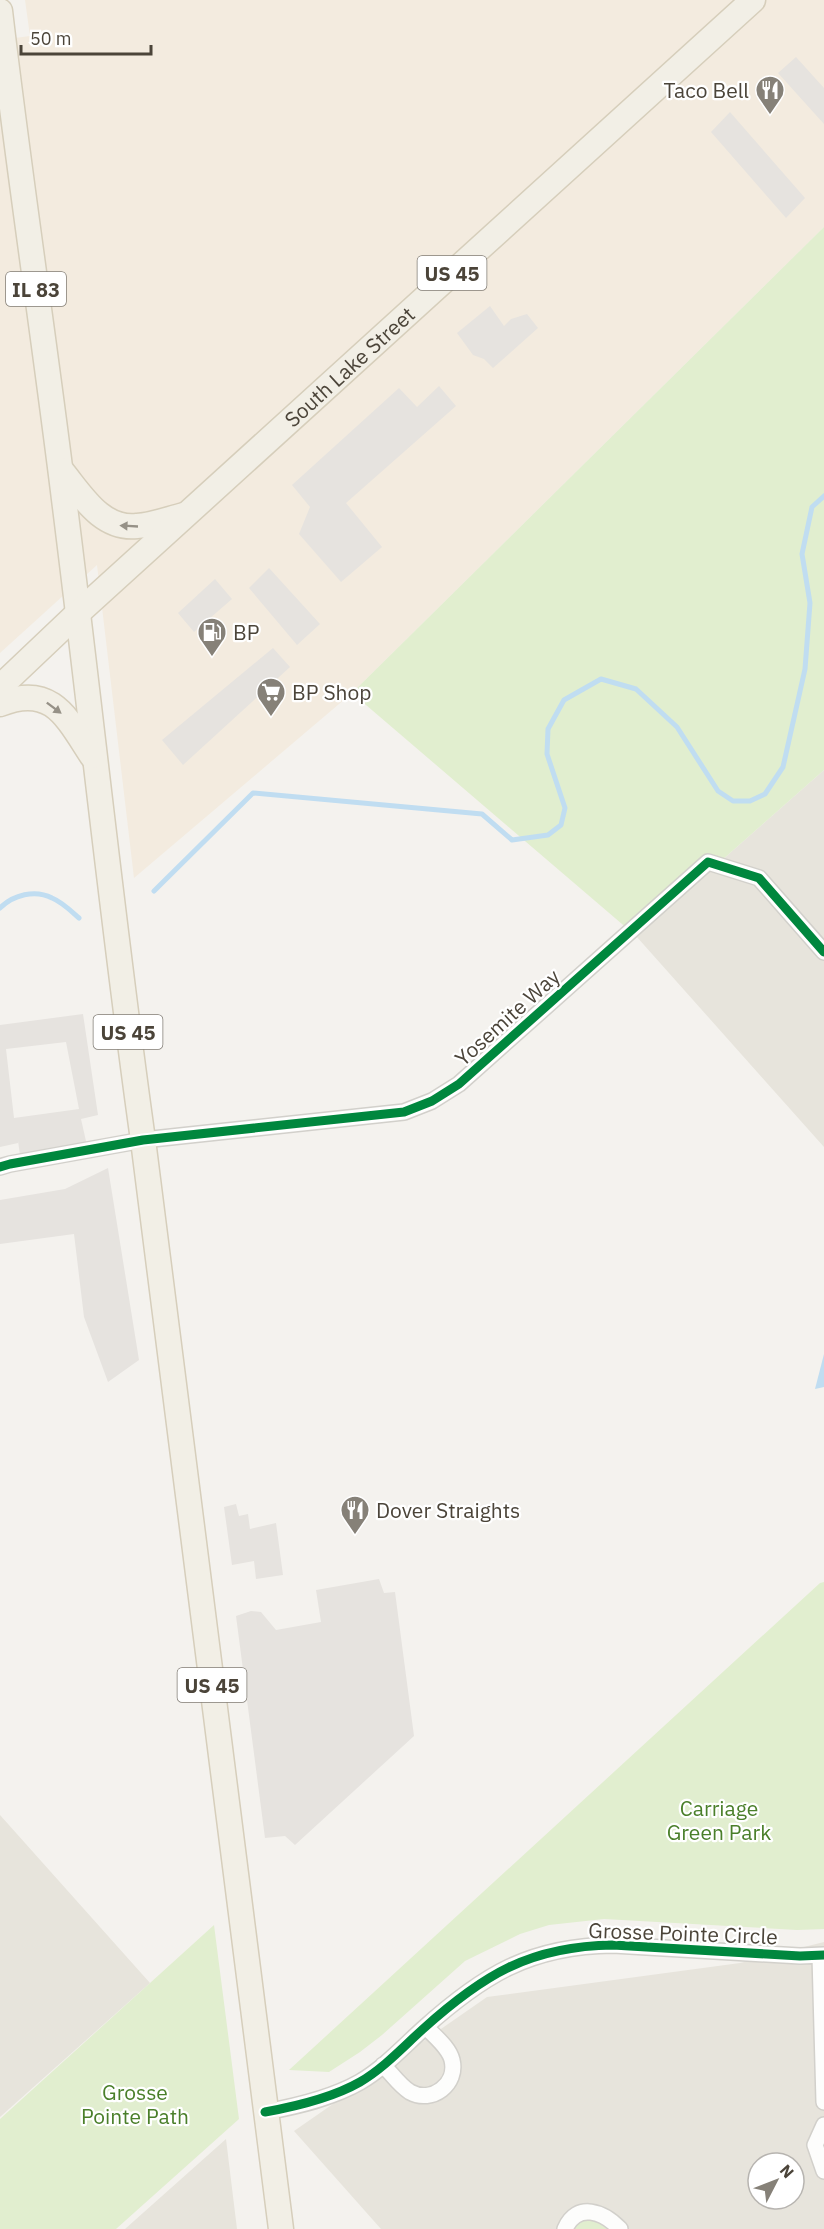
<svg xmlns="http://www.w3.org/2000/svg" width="824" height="2229" font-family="'IBM Plex Sans',sans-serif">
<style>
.residential{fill:#e7e4dc;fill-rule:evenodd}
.commercial{fill:#f3ebdf}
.green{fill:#e1eecf}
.parking{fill:#e6e3df;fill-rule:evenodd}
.water{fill:#c0ddf1}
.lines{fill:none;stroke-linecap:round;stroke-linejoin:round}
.stream{stroke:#c0ddf1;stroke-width:5}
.minor-casing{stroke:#d2d0cb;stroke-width:18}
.primary-casing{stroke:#d6cebb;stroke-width:27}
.minor{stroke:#fdfdfc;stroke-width:15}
.primary{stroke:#f2efe6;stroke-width:24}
.cycleway-casing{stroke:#fff;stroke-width:13}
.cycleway{stroke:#00873e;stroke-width:9}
.oneway{fill:#969187}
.labels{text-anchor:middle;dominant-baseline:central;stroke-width:4.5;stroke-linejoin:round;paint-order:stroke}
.shield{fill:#fff;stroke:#817c74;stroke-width:1.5}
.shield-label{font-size:20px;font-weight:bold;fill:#4b4439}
.poi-label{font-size:21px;fill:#4b4439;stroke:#fff;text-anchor:start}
.street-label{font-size:21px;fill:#4b4439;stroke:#fff}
.park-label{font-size:21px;fill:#4a7f2a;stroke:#fff}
</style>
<rect width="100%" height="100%" fill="#f4f2ee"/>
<path class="residential" d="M 824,770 L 824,1147 L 636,936 Z
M 0,1815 L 150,1983 L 0,2117 Z
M 824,1942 L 824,2229 L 381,2229 L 294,2131 L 487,1997 L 740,1963 ZM 758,2163 L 794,2163 L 794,2199 L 758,2199 Z
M 226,2139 L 237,2229 L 125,2229 Z"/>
<path class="commercial" d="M 25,0 L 824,0 L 824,227 L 352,693 L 134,878 L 97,565 L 0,653 L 0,40 L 30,36 Z"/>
<path class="green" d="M 824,227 L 824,770 L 636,936 L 352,693 Z
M 824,1582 L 824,1929 L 797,1930 L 604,1919 L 549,1925 L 520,1934 L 465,1961 L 382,2035 L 360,2052 L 329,2072 L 289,2070 L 820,1583 Z
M 214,1925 L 239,2119 L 116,2229 L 0,2229 L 0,2119 Z
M 586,2220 L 597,2221 L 607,2229 L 572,2229 L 576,2225 Z"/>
<path class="parking" d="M 796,57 L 824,88 L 824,124 L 778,73 Z
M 730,112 L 805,198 L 786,218 L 711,132 Z
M 490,306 L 504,326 L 511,319 L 527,314 L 538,328 L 493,368 L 484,359 L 473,355 L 457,333 Z
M 439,386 L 456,406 L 346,503 L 382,547 L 341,582 L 299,534 L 310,507 L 292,485 L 399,388 L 417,407 Z
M 269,568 L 320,624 L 297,645 L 249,588 Z
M 215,579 L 232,599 L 194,632 L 178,613 Z
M 273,648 L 290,667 L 183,765 L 162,740 Z
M 83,1014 L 98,1115 L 81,1119 L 88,1150 L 21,1162 L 18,1141 L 18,1143 L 0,1147 L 0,1025 ZM 66,1042 L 79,1109 L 14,1118 L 6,1049 Z
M 108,1168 L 139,1360 L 108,1382 L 84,1317 L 74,1234 L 0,1244 L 0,1200 L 65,1189 Z
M 236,1504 L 239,1516 L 248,1514 L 250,1529 L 276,1523 L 283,1575 L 256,1579 L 254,1561 L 232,1565 L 224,1507 Z
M 379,1579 L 384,1593 L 395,1592 L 414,1736 L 295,1845 L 285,1836 L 265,1838 L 236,1616 L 251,1611 L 261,1612 L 276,1630 L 321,1622 L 316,1590 Z"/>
<path class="water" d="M 824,1354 L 824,1387 L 815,1389 Z"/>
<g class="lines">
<path class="stream" d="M 154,891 L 253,793 L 482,814 L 512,840 L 548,835 L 561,825 L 565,808 L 547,754 L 548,729 L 564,700 L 601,679 L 636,689 L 677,727 L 718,791 L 733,801 L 750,801 L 765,794 L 783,767 L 805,669 L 810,603 L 802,554 L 812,507 L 824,496
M 0,908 C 13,895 35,889 52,898 C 62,902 71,911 79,918"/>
<g class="minor-casing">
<path id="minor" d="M 0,1167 L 10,1164 L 143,1140 L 404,1112 L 432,1101 L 459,1084 L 708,862 L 759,878 L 824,952
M 820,1956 L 824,2102
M 383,2065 C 392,2074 400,2086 410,2092 C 432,2104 458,2084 452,2060 C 449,2047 434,2036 426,2027
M 265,2112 C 298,2106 332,2098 360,2082 C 384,2068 403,2047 423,2029 C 483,1975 530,1946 613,1945 L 800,1956 L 824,1955
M 824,2125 L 815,2145 L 824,2171
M 565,2229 C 577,2201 604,2212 620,2229"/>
</g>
<g class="primary-casing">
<g id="primary">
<path d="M 0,11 C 19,174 44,336 64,499 C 91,713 113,927 143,1140 L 281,2229"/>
<path d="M 61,470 C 81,494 101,530 137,526 C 153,525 168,519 184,515"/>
<path id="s1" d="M 0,687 L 78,613 L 753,0"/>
<path d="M 0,704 C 52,683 67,718 92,756"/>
</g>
</g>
<use href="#minor" class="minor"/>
<use href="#primary" class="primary"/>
<g class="cycleway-casing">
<path id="cycleway" d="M 0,1167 L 10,1164 L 143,1140 L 404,1112 L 432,1101 L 459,1084 L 708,862 L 759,878 L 824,952
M 265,2112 C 298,2106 332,2098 360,2082 C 384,2068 403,2047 423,2029 C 483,1975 530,1946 613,1945 L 800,1956 L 824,1955"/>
</g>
<use href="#cycleway" class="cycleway"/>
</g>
<defs><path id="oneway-solid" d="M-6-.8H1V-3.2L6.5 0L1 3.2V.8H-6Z" transform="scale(1.5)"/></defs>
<g class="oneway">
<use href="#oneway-solid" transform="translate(129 526) rotate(-177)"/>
<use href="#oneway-solid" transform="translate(54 708) rotate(37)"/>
</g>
<defs>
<g id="restaurant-pin" transform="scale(1.5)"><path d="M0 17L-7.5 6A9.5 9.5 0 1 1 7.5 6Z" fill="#868178" stroke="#fff"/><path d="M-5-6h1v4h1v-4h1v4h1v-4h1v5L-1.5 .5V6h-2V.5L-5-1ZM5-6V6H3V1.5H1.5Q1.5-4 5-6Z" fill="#fff"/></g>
<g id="fuel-pin" transform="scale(1.5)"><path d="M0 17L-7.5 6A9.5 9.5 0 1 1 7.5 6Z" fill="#868178" stroke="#fff"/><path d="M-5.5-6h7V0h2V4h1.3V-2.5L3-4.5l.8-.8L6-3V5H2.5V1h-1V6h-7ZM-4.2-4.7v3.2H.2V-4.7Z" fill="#fff"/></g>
<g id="supermarket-pin" transform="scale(1.5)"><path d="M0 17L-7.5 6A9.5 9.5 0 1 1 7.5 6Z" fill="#868178" stroke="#fff"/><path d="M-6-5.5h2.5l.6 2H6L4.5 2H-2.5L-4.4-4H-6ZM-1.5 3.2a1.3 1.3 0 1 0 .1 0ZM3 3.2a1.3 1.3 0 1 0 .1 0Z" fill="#fff"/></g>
</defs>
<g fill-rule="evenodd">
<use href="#restaurant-pin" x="770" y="90"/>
<use href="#fuel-pin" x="212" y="632"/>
<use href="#supermarket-pin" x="271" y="692"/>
<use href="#restaurant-pin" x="355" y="1510"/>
</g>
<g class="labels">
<g class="shield">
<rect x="417.5" y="256" width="69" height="34" rx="4.5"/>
<rect x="6" y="272" width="60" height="34" rx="4.5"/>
<rect x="93.5" y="1015" width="69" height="34" rx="4.5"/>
<rect x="177.5" y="1668" width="69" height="34" rx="4.5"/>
</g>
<g class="shield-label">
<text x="452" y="273">US 45</text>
<text x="36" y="289">IL 83</text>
<text x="128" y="1032">US 45</text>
<text x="212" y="1685">US 45</text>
</g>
<g class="poi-label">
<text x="749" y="90" text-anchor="end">Taco Bell</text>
<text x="233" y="632">BP</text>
<text x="292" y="692">BP Shop</text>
<text x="376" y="1510">Dover Straights</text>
</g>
<g class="street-label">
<text stroke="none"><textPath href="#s1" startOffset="474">South Lake Street</textPath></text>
<text transform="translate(507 1017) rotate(-42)">Yosemite Way</text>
<text transform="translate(683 1933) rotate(2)">Grosse Pointe Circle</text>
</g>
<g class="park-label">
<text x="719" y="1808">Carriage<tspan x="719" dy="24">Green Park</tspan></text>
<text x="135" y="2092">Grosse<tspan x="135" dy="24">Pointe Path</tspan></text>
</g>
</g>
<g transform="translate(776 2181) rotate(48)"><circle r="28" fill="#ffffff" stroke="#b7b4b0" stroke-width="1.5"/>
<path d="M0-4.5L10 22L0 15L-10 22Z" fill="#868178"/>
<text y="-9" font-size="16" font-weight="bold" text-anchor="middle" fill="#4b4439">N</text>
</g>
<path d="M21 45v9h130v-9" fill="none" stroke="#4b4439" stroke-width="3"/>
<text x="30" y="45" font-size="18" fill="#4b4439" stroke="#ffffff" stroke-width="4.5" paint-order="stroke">50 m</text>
</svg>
